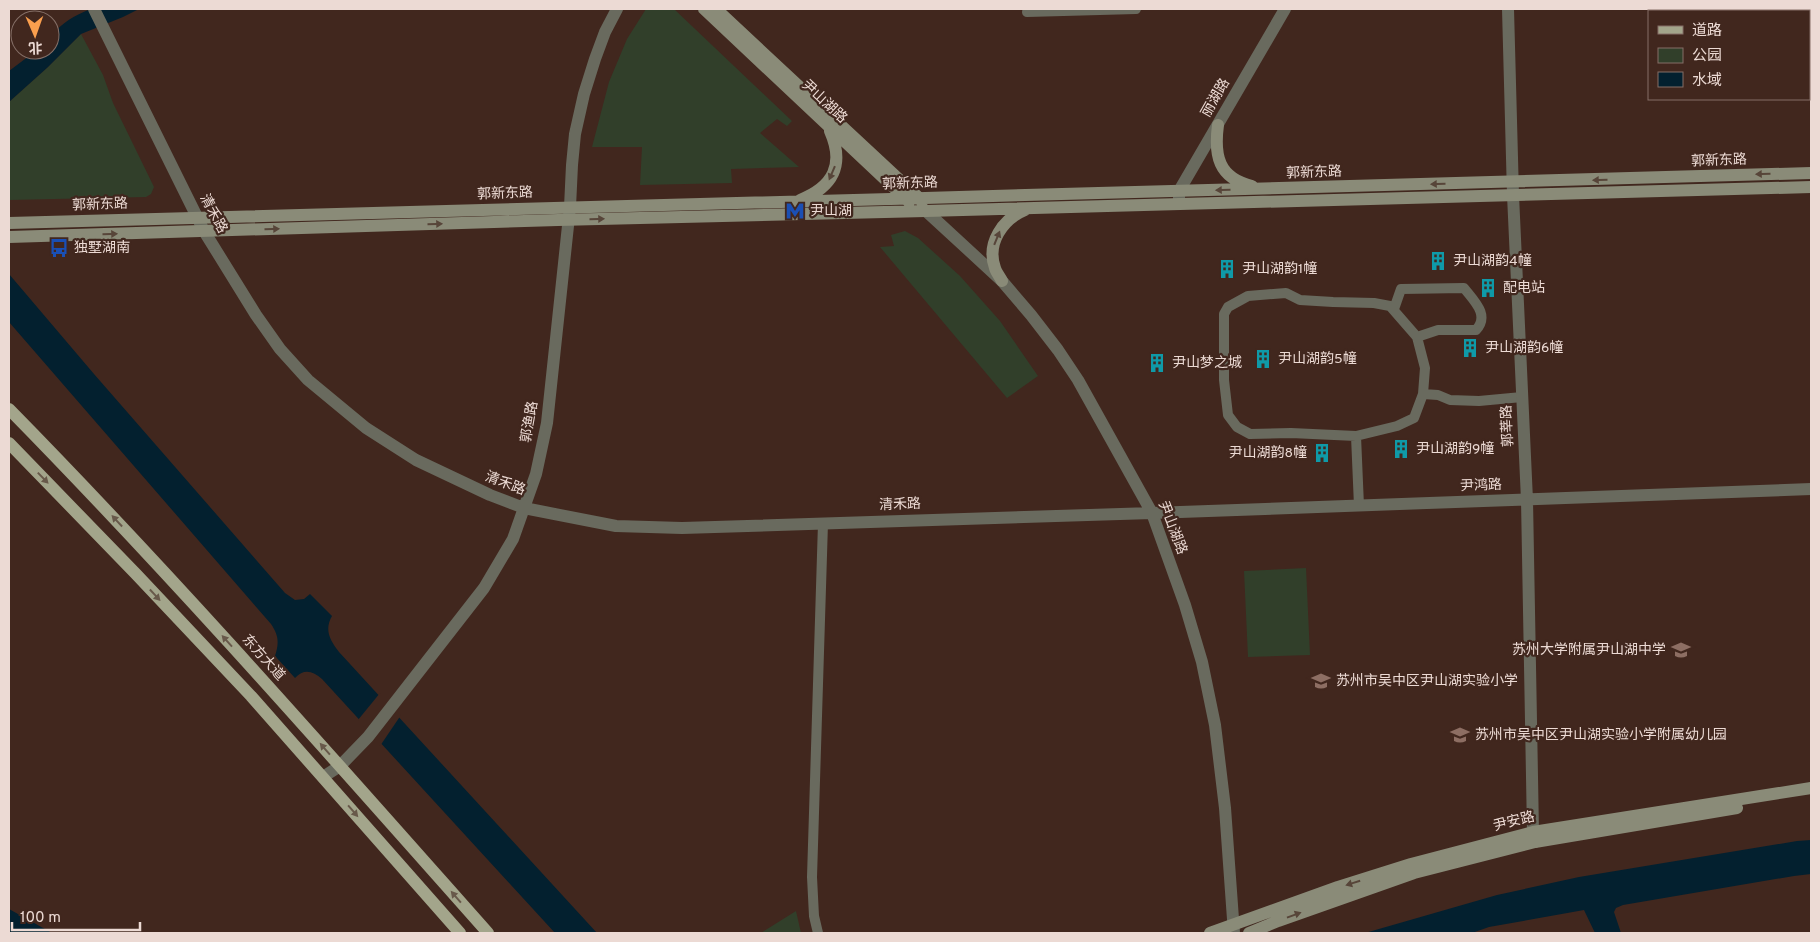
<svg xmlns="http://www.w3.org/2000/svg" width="1820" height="942" font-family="Overpass,'Noto Sans SC',sans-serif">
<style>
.green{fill:#313f2a}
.water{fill:#03202f}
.pier{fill:#41271e}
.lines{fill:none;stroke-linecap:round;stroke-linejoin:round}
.minor{stroke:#696a5e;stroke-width:10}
.tertiary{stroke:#696a5e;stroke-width:12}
.secondary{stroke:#8a8b78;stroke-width:12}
.primary{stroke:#a3a58b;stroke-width:12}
.oneway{fill:#574539}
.oneway2{fill:#68594a}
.labels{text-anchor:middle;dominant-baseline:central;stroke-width:4.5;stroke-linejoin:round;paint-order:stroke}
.street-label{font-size:14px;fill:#ecdad4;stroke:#41271e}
.poi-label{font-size:14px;fill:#ecdad4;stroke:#41271e;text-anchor:start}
</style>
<rect width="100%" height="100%" fill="#41271e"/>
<path class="green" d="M 646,9 L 674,9 L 792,121 L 787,126 L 777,119 L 760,133 L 799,167 L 731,169 L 732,183 L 640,185 L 642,147 L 592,147 L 609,82 L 627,39 Z
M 81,34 L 103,75 L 113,103 L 154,187 L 151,194 L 146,197 L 9,200 L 9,102 L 48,67 Z
M 905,231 L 918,238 L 960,276 L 1000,321 L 1038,376 L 1007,398 L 880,247 L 894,246 L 891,235 Z
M 1306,568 L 1310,655 L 1248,657 L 1244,571 Z
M 796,911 L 801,933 L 761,933 Z"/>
<path class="water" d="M 91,9 L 139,9 L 123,17 L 81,34 L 48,67 L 9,102 L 9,71 L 37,50 L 50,50 L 50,37 C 63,22 73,16 91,9 Z
M 9,274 L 94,374 L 285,593 L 295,600 L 304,599 L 310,594 L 332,616 C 324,630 330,640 339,652 L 597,933 L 555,933 L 322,679 C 313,671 304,668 295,678 L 275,656 C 279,643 279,636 271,624 L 9,322 Z
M 1811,840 L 1811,874 L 1794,876 L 1623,905 L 1616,908 L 1614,912 L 1621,933 L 1595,933 L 1584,910 L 1489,927 L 1472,933 L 1365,933 L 1497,895 L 1579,877 L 1797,841 Z
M 9,909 L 52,933 L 9,933 Z"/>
<path class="pier" d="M 380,693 L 401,715 L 380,746 L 358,720 Z"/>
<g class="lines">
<path class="minor" d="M 1027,12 L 1136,9
M 1394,309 L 1401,289 L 1464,288 C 1474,301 1490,315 1476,330 L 1438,330 L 1417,337
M 1423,394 L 1425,368 L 1417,337 L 1390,306 L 1374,303 L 1333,302 L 1300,300 L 1286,293 L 1248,296 L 1228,307 L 1224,314 L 1224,380 L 1228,415 L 1237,427 L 1250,434 L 1291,433 L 1356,436 L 1397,426 L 1414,418 L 1423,394 L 1438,395 L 1450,400 L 1479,401 L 1522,397
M 1356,436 L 1359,506
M 818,933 L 814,916 L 812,877 L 823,523"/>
<path class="tertiary" d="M 94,9 L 204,231 L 256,315 L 280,349 L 308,380 L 366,428 L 416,460 L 490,495 L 524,508 L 616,526 L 682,528 L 1152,513 L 1811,489
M 1508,9 L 1513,195 L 1527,500 L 1533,832 L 1535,842
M 1179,199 L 1179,191 L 1285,9
M 926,211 L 1002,281 L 1031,315 L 1058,350 L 1078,380 L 1152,513 L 1185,605 L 1202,662 L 1215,725 L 1225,808 L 1234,933
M 323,777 L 340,766 L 368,737 L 484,588 L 513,539 L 536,474 L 547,423 L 570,207 L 572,165 L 575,134 L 584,94 L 595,59 L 605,32 L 617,9"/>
<path class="secondary" d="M 704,9 L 909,202
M 716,9 L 920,199 L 922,202
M 1218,125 C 1214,155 1218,178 1252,186
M 800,200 C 833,187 845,165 830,131
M 9,223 C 610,205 1210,192 1811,173
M 9,237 L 558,220 L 926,211 L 1811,187
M 1002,281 C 1000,277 996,272 995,268 C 986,243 1003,219 1025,210
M 1210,933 L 1338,887 L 1411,864 L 1533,832 L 1811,788
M 1249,933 L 1278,921 L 1414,873 L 1535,842 L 1737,808"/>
<path class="primary" d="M 9,409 C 175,578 331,756 488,933
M 9,443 L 136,574 L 251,696 L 460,933"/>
</g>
<defs><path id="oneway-solid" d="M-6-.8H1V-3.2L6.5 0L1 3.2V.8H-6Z" transform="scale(1.25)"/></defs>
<g class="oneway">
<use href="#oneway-solid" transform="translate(832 173) rotate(113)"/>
<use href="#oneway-solid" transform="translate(1763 174) rotate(178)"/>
<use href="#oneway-solid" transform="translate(1600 180) rotate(178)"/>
<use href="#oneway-solid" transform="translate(1438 184) rotate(178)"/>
<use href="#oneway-solid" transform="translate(1223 190) rotate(178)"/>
<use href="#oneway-solid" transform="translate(597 219) rotate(-1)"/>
<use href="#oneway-solid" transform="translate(435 224) rotate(-2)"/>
<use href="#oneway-solid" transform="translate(272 229) rotate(-2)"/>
<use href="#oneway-solid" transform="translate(110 234) rotate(-2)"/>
<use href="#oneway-solid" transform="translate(997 238) rotate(-68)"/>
<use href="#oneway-solid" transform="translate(1353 883) rotate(163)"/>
<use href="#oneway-solid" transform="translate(1294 915) rotate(-20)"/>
</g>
<g class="oneway2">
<use href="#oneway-solid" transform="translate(43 478) rotate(46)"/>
<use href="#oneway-solid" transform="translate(117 521) rotate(-133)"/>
<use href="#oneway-solid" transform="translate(155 595) rotate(47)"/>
<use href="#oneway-solid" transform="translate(227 641) rotate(-132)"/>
<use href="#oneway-solid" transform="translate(325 749) rotate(-131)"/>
<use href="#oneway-solid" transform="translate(353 811) rotate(49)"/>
<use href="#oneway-solid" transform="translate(456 897) rotate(-131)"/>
</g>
<defs>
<g id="metro-bare" transform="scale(1.5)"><path d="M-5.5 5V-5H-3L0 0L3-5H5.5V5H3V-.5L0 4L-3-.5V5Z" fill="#1a4fb4" stroke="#41271e" stroke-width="2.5" paint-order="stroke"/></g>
<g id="bus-bare" transform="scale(1.5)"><path d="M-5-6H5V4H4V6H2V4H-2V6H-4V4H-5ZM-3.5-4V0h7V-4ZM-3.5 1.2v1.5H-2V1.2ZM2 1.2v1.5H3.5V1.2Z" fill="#1a4fb4" stroke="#41271e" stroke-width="2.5" paint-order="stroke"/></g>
<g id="building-bare" transform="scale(1.5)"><path d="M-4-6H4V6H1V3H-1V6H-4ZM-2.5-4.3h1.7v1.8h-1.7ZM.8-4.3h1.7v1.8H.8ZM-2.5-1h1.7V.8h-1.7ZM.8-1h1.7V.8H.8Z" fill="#0f9aa8" stroke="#41271e" stroke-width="2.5" paint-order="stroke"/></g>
<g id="school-bare" transform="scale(1.5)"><path d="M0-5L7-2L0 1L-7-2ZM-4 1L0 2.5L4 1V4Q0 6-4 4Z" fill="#8d6e63" stroke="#41271e" stroke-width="2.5" paint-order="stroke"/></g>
</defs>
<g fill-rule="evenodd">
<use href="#metro-bare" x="795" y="211"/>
<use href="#bus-bare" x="59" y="248"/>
<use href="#building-bare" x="1438" y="261"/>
<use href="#building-bare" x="1227" y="269"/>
<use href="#building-bare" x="1488" y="288"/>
<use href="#building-bare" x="1470" y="348"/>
<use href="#building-bare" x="1263" y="359"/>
<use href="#building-bare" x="1157" y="363"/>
<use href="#building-bare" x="1401" y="449"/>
<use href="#building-bare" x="1322" y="453"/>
<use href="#school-bare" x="1681" y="650"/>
<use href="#school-bare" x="1321" y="681"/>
<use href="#school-bare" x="1460" y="735"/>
</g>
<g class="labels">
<g class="street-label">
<text transform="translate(1216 98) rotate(-60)">丽湖路</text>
<text transform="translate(824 102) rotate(43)">尹山湖路</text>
<text transform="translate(1719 161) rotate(-2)">郭新东路</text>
<text transform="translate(1314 173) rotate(-2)">郭新东路</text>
<text transform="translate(910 184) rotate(-2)">郭新东路</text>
<text transform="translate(505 194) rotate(-2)">郭新东路</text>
<text transform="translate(100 205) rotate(-2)">郭新东路</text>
<text transform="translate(213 214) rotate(62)">清禾路</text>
<text transform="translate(530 422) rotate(-80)">郭渔路</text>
<text transform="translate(1508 426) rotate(-93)">郭莘路</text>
<text transform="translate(505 484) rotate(21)">清禾路</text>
<text transform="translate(1481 486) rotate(-2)">尹鸿路</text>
<text transform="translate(900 505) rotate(-2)">清禾路</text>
<text transform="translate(1172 528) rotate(69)">尹山湖路</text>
<text transform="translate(263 658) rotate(48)">东方大道</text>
<text transform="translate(1514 822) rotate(-14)">尹安路</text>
</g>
<g class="poi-label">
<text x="810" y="211">尹山湖</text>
<text x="74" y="248">独墅湖南</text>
<text x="1453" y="261">尹山湖韵4幢</text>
<text x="1242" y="269">尹山湖韵1幢</text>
<text x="1503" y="288">配电站</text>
<text x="1485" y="348">尹山湖韵6幢</text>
<text x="1278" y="359">尹山湖韵5幢</text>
<text x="1172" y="363">尹山梦之城</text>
<text x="1416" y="449">尹山湖韵9幢</text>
<text x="1307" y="453" text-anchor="end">尹山湖韵8幢</text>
<text x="1666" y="650" text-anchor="end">苏州大学附属尹山湖中学</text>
<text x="1336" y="681">苏州市吴中区尹山湖实验小学</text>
<text x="1475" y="735">苏州市吴中区尹山湖实验小学附属幼儿园</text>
</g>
</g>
<rect width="1820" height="942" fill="none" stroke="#ecdad4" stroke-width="20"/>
<rect x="1648" y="10" width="162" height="90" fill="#41271e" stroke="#856f67"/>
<rect x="1658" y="26" width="25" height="8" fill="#a3a58b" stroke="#856f67"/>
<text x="1692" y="35" font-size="15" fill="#ecdad4">道路</text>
<rect x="1658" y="48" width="25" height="15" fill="#313f2a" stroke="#856f67"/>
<text x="1692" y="60" font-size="15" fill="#ecdad4">公园</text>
<rect x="1658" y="72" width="25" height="15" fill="#03202f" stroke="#856f67"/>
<text x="1692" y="85" font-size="15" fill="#ecdad4">水域</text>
<g transform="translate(35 35) rotate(178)"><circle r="24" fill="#41271e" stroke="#856f67"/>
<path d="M0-4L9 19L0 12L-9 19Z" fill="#fa9f4e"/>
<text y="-8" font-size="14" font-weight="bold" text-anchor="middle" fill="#ecdad4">北</text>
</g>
<path d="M12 922v8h128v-8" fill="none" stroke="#ecdad4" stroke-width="2.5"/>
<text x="20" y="922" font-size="15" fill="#ecdad4" stroke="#41271e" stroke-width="4" paint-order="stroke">100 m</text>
</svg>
